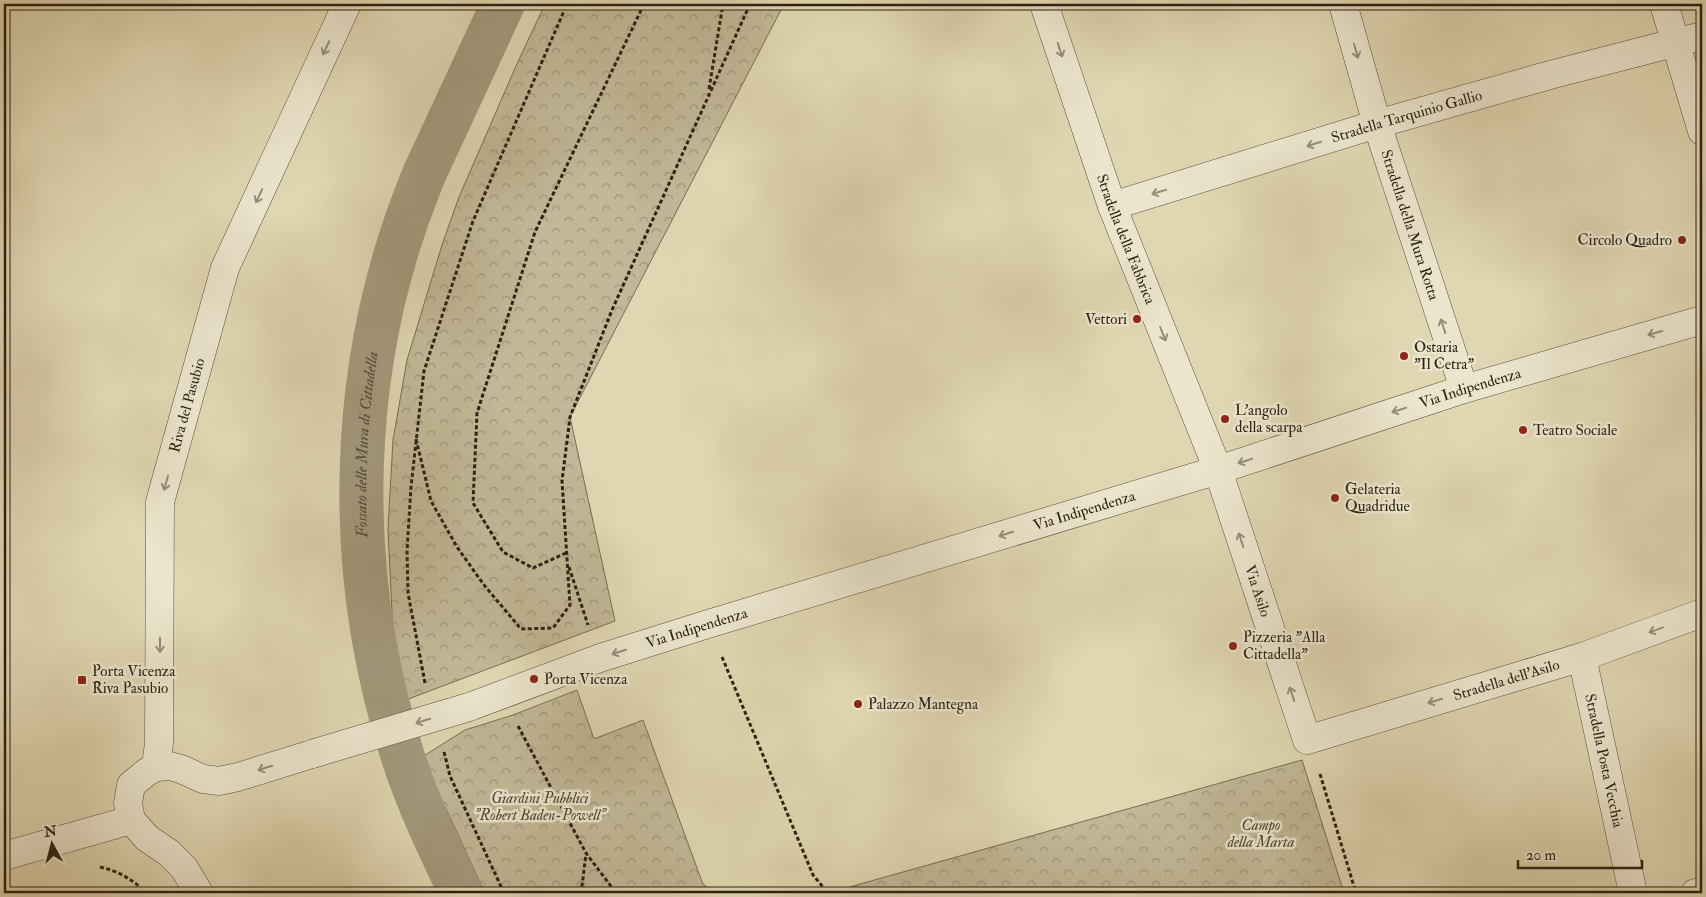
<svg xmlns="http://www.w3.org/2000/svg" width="1706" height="897" font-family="'IM FELL Double Pica',serif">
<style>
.forest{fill:url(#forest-crowns);stroke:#786c56}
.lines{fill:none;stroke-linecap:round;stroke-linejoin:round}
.canal{stroke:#a3997c;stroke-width:44}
.pedestrian-casing{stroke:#5a4e3c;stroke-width:29}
.minor-casing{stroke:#5a4e3c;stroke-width:29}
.tertiary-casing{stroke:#5a4e3c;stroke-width:29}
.path{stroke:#2d2114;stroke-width:3;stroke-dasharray:4 2.5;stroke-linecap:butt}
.pedestrian{stroke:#ebe5cd;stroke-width:28}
.minor{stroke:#ebe5cd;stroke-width:28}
.tertiary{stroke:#ebe5cd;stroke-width:28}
.minor-bridge-casing{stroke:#5a4e3c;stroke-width:29;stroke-linecap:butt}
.minor-bridge{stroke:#ebe5cd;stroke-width:28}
.oneway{stroke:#968d7a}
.poi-dot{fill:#8f2418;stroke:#ebe5cd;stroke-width:2}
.labels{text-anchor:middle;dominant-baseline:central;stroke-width:5;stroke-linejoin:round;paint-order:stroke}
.street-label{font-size:15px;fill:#2d2114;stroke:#ebe5cd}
.poi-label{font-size:15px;fill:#2d2114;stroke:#ebe5cd;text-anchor:start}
.park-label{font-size:15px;font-style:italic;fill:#524735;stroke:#ebe5cd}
.water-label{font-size:16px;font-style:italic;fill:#564b38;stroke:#ebe5cd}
</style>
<defs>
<pattern id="forest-crowns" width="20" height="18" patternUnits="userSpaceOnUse" patternTransform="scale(1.25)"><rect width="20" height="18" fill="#c2b897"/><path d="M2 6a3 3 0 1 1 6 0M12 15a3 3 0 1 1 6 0" fill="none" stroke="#9e957a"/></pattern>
</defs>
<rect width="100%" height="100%" fill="#e0d7b2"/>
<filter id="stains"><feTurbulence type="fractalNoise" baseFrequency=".004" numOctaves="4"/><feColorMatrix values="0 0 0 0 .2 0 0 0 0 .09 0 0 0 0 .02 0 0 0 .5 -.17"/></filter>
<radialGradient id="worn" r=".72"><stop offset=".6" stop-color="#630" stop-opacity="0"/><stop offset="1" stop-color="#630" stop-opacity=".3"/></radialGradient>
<path class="forest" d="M 545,4 L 784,4 L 570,417 L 615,621 L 403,701 L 393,634 L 388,529 L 393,440 L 407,360 L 442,245 L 459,197 L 516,66 Z
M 577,690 L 594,739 L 643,720 L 702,882 L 711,893 L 485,893 L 422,757 L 465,730 L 513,715 Z
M 1302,760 L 1344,893 L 846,893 L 846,888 Z"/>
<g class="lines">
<path class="canal" id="s1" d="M 461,893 C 440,849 419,806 404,760 C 343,575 347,368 419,187 C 427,166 437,147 446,127 C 465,86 484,45 503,4"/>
<g class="pedestrian-casing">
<path id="pedestrian" d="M 1674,43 L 1702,36"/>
</g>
<g class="minor-casing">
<g id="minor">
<path id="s2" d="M 1044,4 L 1112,206 L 1218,470 L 1307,740 L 1582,657 L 1702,613"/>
<path id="s3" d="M 1343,4 L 1377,124 L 1464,389"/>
<path d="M 1664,4 L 1702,131"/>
<path id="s4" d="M 1112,206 L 1377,124 L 1550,75 L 1674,43"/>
<path id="s5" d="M 1582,657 L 1633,893"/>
<path id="s6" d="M 469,707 L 600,658 L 708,624 L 1218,470 L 1464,389 L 1702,320"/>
<path d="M 156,767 L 170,766 L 181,769 L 203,779 L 219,781 L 238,777 L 312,754"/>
<path d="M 1695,893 L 1702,892"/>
</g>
</g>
<g class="tertiary-casing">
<g id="tertiary">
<path id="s7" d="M 131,820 L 128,803 L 131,785 L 147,772 L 156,767 L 159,743 L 160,502 L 225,268 L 347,4"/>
<path d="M 131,820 L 147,838 L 169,853 L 184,868 L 199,893"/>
<path d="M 4,856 L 131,820"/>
</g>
</g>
<path class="path" d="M 709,89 L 723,4
M 416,439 L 431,501 L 457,547 L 484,585 L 521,629 L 553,628 L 570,605 L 562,481 L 570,417 L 612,310 L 750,4
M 566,553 L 533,568 L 503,552 L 473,503 L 477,413 L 535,232 L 644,4
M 569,567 L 588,625
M 722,657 L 813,875 L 828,893
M 425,683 L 408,593 L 407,551 L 411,487 L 424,371 L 473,221 L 567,4
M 518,726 L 586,853 L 616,893
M 444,752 L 450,776 L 504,893
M 1320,774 L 1356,893
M 100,867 C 118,871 134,880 146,893
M 584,893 L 582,886 L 586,854"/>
<use href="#pedestrian" class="pedestrian"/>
<use href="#minor" class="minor"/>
<use href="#tertiary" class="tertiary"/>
<g class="minor-bridge-casing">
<path id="minor-bridge" d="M 312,754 L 469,707"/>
</g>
<use href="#minor-bridge" class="minor-bridge"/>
</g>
<defs><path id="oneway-shaft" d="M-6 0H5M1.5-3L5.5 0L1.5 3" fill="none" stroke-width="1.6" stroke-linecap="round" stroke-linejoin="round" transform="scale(1.25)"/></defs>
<g class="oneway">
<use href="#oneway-shaft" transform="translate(326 48) rotate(115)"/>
<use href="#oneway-shaft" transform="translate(1060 50) rotate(72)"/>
<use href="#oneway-shaft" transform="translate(1356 51) rotate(74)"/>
<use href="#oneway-shaft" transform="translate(1314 144) rotate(163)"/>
<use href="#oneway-shaft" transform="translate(1159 192) rotate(163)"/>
<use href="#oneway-shaft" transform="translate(259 196) rotate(115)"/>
<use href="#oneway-shaft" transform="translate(1443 326) rotate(-108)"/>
<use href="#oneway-shaft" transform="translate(1655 333) rotate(164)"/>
<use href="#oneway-shaft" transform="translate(1163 334) rotate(68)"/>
<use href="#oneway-shaft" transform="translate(1399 410) rotate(162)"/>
<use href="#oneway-shaft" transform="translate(1245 461) rotate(162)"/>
<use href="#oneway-shaft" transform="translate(166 483) rotate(106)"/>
<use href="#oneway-shaft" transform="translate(1006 534) rotate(163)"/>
<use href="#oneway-shaft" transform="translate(1241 540) rotate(-108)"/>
<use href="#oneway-shaft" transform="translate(1656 630) rotate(160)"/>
<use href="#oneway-shaft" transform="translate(160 645) rotate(90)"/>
<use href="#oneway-shaft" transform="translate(619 652) rotate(163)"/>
<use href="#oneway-shaft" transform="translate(1292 694) rotate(-108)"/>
<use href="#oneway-shaft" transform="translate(1435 701) rotate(163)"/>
<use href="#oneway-shaft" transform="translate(423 721) rotate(163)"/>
<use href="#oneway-shaft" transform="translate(265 768) rotate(163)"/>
</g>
<g class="poi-dot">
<circle cx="1682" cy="240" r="5"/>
<circle cx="1137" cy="319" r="5"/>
<circle cx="1404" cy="356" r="5"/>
<circle cx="1225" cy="419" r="5"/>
<circle cx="1523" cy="430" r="5"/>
<circle cx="1335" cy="498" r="5"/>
<circle cx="1233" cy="646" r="5"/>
<circle cx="534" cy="679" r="5"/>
<rect x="77" y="675" width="10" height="10" rx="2.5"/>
<circle cx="858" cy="704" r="5"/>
</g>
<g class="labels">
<g class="street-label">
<text stroke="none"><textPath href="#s4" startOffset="308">Stradella Tarquinio Gallio</textPath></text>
<text stroke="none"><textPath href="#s3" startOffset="231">Stradella della Mura Rotta</textPath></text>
<text stroke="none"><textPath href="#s2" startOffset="249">Stradella della Fabbrica</textPath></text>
<text stroke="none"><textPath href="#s6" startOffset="1051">Via Indipendenza</textPath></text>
<text stroke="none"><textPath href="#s7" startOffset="432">Riva del Pasubio</textPath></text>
<text stroke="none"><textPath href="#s6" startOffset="646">Via Indipendenza</textPath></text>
<text stroke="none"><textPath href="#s2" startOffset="625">Via Asilo</textPath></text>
<text stroke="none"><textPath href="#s6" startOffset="241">Via Indipendenza</textPath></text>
<text stroke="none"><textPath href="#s2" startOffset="990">Stradella dell'Asilo</textPath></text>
<text stroke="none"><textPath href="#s5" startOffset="106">Stradella Posta Vecchia</textPath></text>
</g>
<g class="poi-label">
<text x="1672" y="240" text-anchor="end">Circolo Quadro</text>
<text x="1127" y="319" text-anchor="end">Vettori</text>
<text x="1414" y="347">Ostaria<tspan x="1414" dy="17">"Il Cetra"</tspan></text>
<text x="1235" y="410">L'angolo<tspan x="1235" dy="17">della scarpa</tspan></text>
<text x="1533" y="430">Teatro Sociale</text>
<text x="1345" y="489">Gelateria<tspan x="1345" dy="17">Quadridue</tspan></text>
<text x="1243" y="637">Pizzeria "Alla<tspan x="1243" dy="17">Cittadella"</tspan></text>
<text x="92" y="671">Porta Vicenza<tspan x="92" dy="17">Riva Pasubio</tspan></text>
<text x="544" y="679">Porta Vicenza</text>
<text x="868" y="704">Palazzo Mantegna</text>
</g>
<g class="park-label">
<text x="540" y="798">Giardini Pubblici<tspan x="540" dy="17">"Robert Baden-Powell"</tspan></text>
<text x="1261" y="825">Campo<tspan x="1261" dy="17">della Marta</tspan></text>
</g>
<g class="water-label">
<text stroke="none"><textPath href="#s1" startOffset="465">Fossato delle Mura di Cittadella</textPath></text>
</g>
</g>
<rect width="1706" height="897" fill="none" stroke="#e0d7b2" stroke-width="20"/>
<rect x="5" y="5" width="1696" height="887" fill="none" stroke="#2d2114" stroke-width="2.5"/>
<rect x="10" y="10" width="1686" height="877" fill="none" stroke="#2d2114"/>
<g transform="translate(52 844) rotate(353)" stroke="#ebe5cd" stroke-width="4" paint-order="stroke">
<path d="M0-4L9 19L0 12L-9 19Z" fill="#2d2114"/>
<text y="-8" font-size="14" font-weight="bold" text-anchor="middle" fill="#2d2114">N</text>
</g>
<path d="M1518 860v8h124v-8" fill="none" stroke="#2d2114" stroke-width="2.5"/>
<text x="1526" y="860" font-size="15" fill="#2d2114" stroke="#ebe5cd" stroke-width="4" paint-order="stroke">20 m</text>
<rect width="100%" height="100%" filter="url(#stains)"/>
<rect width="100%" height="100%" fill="url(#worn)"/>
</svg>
